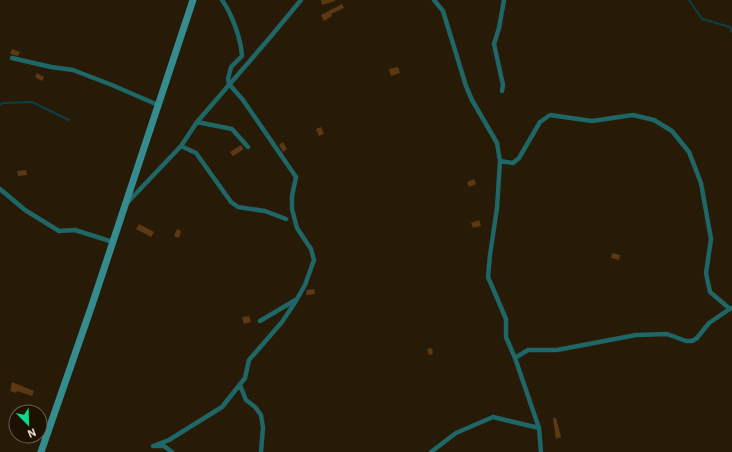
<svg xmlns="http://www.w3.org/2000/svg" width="732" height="452" font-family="'IBM Plex Sans',sans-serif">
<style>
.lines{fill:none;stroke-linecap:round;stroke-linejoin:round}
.stream{stroke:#0b4049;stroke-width:2}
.building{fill:#5d3913}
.street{stroke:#1f6667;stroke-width:4.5}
.secondary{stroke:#348c8e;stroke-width:7}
</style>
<rect width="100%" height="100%" fill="#271a07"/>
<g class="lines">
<path class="stream" d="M 689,0 L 702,19 L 730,27 L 732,32
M 0,105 L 3,103 L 32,102 L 69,120"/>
</g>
<path class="building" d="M 321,0 L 335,0 L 335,1 L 322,5 Z
M 342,4 L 344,8 L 331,14 L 332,16 L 324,21 L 321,15 Z
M 12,49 L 20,52 L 18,56 L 10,54 Z
M 398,67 L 400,73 L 391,76 L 389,69 Z
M 37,73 L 44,77 L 42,81 L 35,77 Z
M 321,127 L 324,134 L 319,136 L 316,129 Z
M 283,142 L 287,149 L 283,152 L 279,145 Z
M 241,145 L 244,149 L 233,156 L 230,152 Z
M 26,170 L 27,175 L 18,176 L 17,171 Z
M 474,179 L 476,184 L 469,187 L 467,182 Z
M 479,220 L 481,226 L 473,228 L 471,223 Z
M 139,224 L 154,232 L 151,237 L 136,229 Z
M 177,229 L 181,231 L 179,238 L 174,236 Z
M 612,253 L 620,255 L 619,260 L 611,258 Z
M 314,289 L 315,294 L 306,295 L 307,290 Z
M 249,316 L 251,322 L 244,324 L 242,317 Z
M 432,348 L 433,354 L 429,355 L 427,349 Z
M 12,382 L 34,391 L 32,396 L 17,391 L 16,393 L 10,391 Z
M 553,418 L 556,418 L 561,437 L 556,439 Z"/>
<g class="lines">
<path class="street" d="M 222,0 C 232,14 241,39 242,56 L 231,67 L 228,79 L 229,84 L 243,100 L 296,177 L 292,196 L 292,209 L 297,228 L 311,249 L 314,260 L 305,285 L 297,299 L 260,321
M 434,0 L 443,11 L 466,86 L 472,100 L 497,143 L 500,161 L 497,208 L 490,255 L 488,277 L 506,319 L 506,337 L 515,358 L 539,428 L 541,452
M 12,58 L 51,67 L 73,70 L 112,85 L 158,105
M 502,91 L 503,85 L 494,44 L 499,28 L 504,0
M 197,122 L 232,129 L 248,147
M 181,146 L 196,153 L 231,202 L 238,207 L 265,211 L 286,219
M 500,161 L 513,163 L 519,158 L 540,122 L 550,115 L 592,121 L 633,115 L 654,120 L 672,131 L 689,152 L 701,183 L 711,239 L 706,273 L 710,292 L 730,309
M 0,189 L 25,210 L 59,231 L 75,230 L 113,242
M 127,203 L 181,146 L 197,122 L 267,41 L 301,0
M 515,358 L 528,350 L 557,350 L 636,335 L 667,334 L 686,341 L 692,341 L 697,338 L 709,323 L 731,308
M 240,385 L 246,400 L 255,407 L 261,415 L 263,428 L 261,452
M 153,446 L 169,440 L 222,407 L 245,378 L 249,360 L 282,322 L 296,301
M 156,446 L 164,446 L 172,452
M 431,452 L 456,433 L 493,417 L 539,428"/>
<path class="secondary" d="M 41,452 L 92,305 L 193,0"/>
</g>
<g transform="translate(28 424) rotate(157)"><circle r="19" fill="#1d1101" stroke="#6c6253"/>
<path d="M0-3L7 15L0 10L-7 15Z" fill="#0cd98a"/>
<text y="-6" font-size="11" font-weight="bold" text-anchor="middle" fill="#e3dbcf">N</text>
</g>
</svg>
